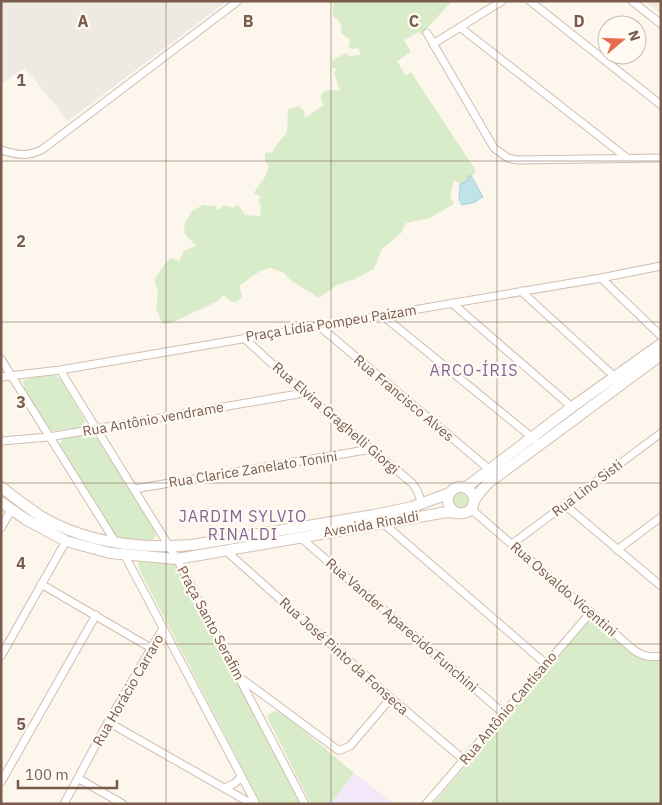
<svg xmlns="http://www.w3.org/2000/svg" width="662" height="805" font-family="'IBM Plex Sans',sans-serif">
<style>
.residential{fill:#f5e8da}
.industrial{fill:#efe9e4}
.education{fill:#f3e8fa}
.green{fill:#d8ecc9}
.water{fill:#bfe3e8;stroke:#a5d3da}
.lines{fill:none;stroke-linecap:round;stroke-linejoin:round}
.minor-casing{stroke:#d1beb0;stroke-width:9}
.secondary-casing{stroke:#d6c0b0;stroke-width:12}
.minor{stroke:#fff;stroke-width:7}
.secondary{stroke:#fff;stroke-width:10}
.grid{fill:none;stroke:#7a5c4d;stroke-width:1;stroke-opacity:0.55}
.labels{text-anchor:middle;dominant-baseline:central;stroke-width:4.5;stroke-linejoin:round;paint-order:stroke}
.street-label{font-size:14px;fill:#7a5c4d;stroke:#fffaf3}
.quarter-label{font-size:16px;letter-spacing:1px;fill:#846695;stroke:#fffaf3}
.grid-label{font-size:16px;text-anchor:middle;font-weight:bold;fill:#7a5c4d;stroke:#fffaf3;stroke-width:4.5;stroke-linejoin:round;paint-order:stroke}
</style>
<rect width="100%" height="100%" fill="#fdf6ec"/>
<path class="residential" d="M 645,1 L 661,1 L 661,14 Z"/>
<path class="industrial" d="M 1,1 L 227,1 L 68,121 L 25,68 L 1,84 Z"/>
<path class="education" d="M 354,773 L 394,804 L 330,804 Z"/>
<path class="green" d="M 333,1 L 452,1 L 421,35 L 419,32 L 404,40 L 411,52 L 397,61 L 406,76 L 411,72 L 476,171 L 472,177 L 469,175 L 467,181 L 460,184 L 454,180 L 450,196 L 454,204 L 430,218 L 406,223 L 401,233 L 382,249 L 374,269 L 355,279 L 337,285 L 319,298 L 290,280 L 284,273 L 271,268 L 260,271 L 239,286 L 242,296 L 238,301 L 232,302 L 223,295 L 218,301 L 171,323 L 163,324 L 156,309 L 158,292 L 154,280 L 167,261 L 172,258 L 179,261 L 184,251 L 196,246 L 185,234 L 184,224 L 192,211 L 203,205 L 215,206 L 218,210 L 225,205 L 232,208 L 238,205 L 245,215 L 260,216 L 261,205 L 258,201 L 261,197 L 254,193 C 260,181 268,178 268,165 L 265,161 L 265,154 L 269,152 L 272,153 L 274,148 L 287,132 L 288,110 L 298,106 L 304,111 L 305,118 L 324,105 L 320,98 L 323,92 L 330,90 L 340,91 L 334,73 L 337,69 L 332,68 L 332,61 L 346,53 L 349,56 L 360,55 L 361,53 L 358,48 L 353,49 L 348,47 L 350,40 L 341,33 C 343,25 340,21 333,16 Z
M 53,374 L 60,379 L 83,417 L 85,421 L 82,427 L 52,431 L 49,428 L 25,390 L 23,381 L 27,379 Z
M 88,434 L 97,438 L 153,527 L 156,536 L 152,541 L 119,539 L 116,536 L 60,447 L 60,444 L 63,439 Z
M452 500a9 9 0 1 1 18 0a9 9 0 1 1-18 0Z
M 142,560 L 175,563 L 178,567 L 301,804 L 261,804 L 139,569 L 138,562 Z
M 596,621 C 607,631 631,657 645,660 C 650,662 655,661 661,660 L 661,804 L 433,804 L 587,623 Z
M 275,711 L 283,713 L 354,773 L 330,804 L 311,804 L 268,719 L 268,715 Z"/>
<path class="water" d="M 469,175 L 472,177 L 483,197 L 475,202 L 462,205 L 459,200 L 460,184 L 467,181 Z"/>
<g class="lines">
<g class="minor-casing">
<path id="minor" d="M 530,1 L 661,105
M 632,1 L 661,24
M 461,28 L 627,158
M 427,33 L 494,148 L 508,158 L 517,160 L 661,158
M 433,44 L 502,1
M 1,150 C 17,155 28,157 43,149 L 238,1
M 601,278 L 661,336
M 521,291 L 615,377 L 618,378
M 452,303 L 572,407
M 382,315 L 534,439
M 318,325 L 490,470
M 244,338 L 304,393 L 412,483 L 417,490 L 422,504
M 1,359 L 116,543
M 60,370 L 177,559 L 305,804
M 1,377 L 60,370 L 601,278 L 661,266
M 1,441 L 49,437 L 304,393
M 134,489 L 372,449
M 565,505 L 661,586
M 471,509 L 635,651 C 644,656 650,658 661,656
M 383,523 L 546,664
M 1,528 L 11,510
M 300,537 L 503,713
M 512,544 L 661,433
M 225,550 L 391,698 L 464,760
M 617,550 L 661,517
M 123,552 L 256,804
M 41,584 L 151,648
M 1,656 L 66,541
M 242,679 L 338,750 L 341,750 L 350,746 L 391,698
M 108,722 L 252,804
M 79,779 L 123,804
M 1,782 L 96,615
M 225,788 L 235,783 L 241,777
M 64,804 L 108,722 L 163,628
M 426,804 L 591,612"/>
</g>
<g class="secondary-casing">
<path id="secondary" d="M 1,487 C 15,498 28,508 42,517 C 88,544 140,549 192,545 L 374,515 L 412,507 L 450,493
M 465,488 L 572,407 L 661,344
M 474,501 L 480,492 L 488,483 L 661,355
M 1,502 L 25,519 L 66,541 L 110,553 L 177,559 L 447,512 C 452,512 458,514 463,513 C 473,512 477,500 471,492 C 459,477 436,498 455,512"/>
</g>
<use href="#minor" class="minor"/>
<use href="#secondary" class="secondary"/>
</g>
<path class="grid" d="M 166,1 L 166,804M 331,1 L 331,804M 497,1 L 497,804M 1,161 L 661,161M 1,322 L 661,322M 1,483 L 661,483M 1,644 L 661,644"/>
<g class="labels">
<g class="street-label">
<text transform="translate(331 323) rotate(-9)">Praça Lídia Pompeu Paizam</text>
<text transform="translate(404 398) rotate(40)">Rua Francisco Alves</text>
<text transform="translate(336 418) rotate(41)">Rua Elvira Graghelli Giorgi</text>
<text transform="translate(153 419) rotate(-10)">Rua Antônio vendrame</text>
<text transform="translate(253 469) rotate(-9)">Rua Clarice Zanelato Tonini</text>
<text transform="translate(587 488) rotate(-37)">Rua Lino Sisti</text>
<text transform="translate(371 524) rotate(-10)">Avenida Rinaldi</text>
<text transform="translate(564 589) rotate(41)">Rua Osvaldo Vicentini</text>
<text transform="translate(211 623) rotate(62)">Praça Santo Serafim</text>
<text transform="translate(402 625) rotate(41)">Rua Vander Aparecido Funchini</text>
<text transform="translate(344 656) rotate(42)">Rua José Pinto da Fonseca</text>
<text transform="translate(128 690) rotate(-60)">Rua Horácio Carraro</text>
<text transform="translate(508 708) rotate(-50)">Rua Antônio Cantisano</text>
</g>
<g class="quarter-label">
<text x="474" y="370">ARCO-ÍRIS</text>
<text x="243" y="516">JARDIM SYLVIO<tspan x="243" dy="18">RINALDI</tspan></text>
</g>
</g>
<g class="grid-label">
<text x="83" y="27">A</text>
<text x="248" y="27">B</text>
<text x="414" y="27">C</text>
<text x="579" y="27">D</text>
<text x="21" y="86">1</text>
<text x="21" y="247">2</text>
<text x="21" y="408">3</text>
<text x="21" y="569">4</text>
<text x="21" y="730">5</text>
</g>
<rect width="662" height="805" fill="none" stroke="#7a5c4d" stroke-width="5"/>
<g transform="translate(622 40) rotate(71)"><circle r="24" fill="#fffaf3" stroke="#cabbb1"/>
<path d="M0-4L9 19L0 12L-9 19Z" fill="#e76f51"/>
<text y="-8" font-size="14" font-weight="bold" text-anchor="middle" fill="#7a5c4d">N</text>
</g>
<path d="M18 780v8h99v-8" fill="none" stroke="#7a5c4d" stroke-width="2.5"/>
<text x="25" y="780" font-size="15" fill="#7a5c4d" stroke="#fffaf3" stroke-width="4" paint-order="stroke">100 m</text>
</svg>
